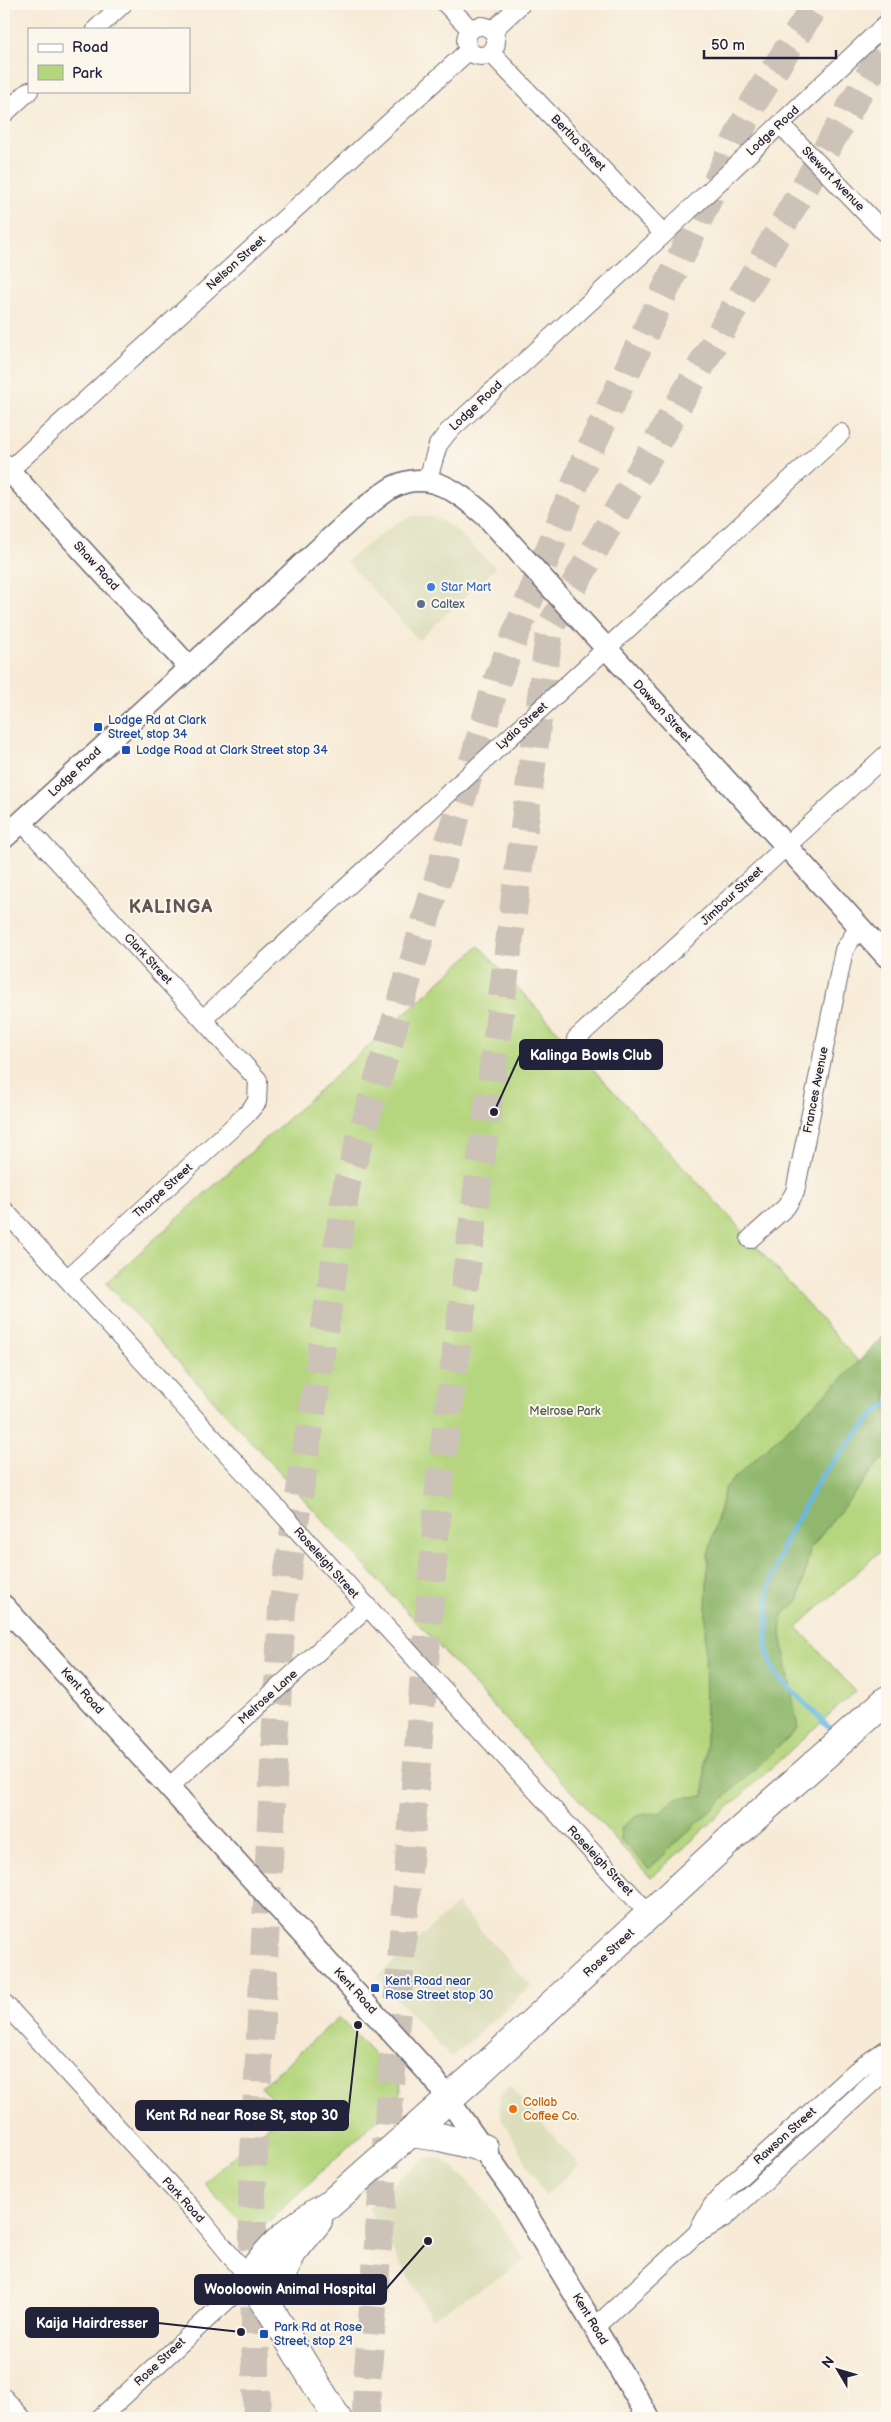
<svg xmlns="http://www.w3.org/2000/svg" width="891" height="2422" font-family="'Balsamiq Sans',sans-serif">
<style>
.built{fill:#dcdebc}
.green{fill:#b5d67e;stroke:#6c7c5c}
.forest{fill:#90b76d;stroke:#596c54}
.lines{fill:none;stroke-linecap:round;stroke-linejoin:round}
.stream{stroke:#68b9e3;stroke-width:5}
.motorway-tunnel{stroke:#ccc2b7;stroke-width:28;stroke-dasharray:28 14;stroke-linecap:butt}
.minor-casing{stroke:#6d6871;stroke-width:20}
.tertiary-casing{stroke:#6d6871;stroke-width:24}
.primary-casing{stroke:#6d6871;stroke-width:30}
.minor{stroke:#fff;stroke-width:18}
.tertiary{stroke:#fff;stroke-width:21}
.primary{stroke:#fff;stroke-width:28}
.shop-dot{fill:#3f7fe0;stroke:#fbf7ec;stroke-width:2}
.service-dot{fill:#5c6f8a;stroke:#fbf7ec;stroke-width:2}
.transit-dot{fill:#1a4fb4;stroke:#fbf7ec;stroke-width:2}
.food-dot{fill:#e8710a;stroke:#fbf7ec;stroke-width:2}
.labels{text-anchor:middle;dominant-baseline:central;stroke-width:4;stroke-linejoin:round;paint-order:stroke}
.street-label{font-size:12px;fill:#22223b;stroke:#fbf7ec}
.shop-label{font-size:12px;fill:#366cbe;stroke:#fbf7ec;text-anchor:start}
.service-label{font-size:12px;fill:#4e5e75;stroke:#fbf7ec;text-anchor:start}
.transit-label{font-size:12px;fill:#164399;stroke:#fbf7ec;text-anchor:start}
.park-label{font-size:12px;fill:#4e584f;stroke:#fbf7ec}
.food-label{font-size:12px;fill:#c56008;stroke:#fbf7ec;text-anchor:start}
.district-label{font-size:18px;font-weight:bold;letter-spacing:1px;fill:#645453;stroke:#fbf7ec}
.leader{fill:none;stroke:#22223b;stroke-width:2}
.callout-dot{fill:#22223b;stroke:#fbf7ec;stroke-width:2}
.callout{fill:#22223b;stroke:#22223b;stroke-width:2}
.callout-label{font-size:14px;text-anchor:middle;font-weight:bold;fill:#fff}
</style>
<rect width="100%" height="100%" fill="#fbf7ec"/>
<filter id="ink" filterUnits="userSpaceOnUse"><feTurbulence type="fractalNoise" baseFrequency=".02" numOctaves="2"/><feDisplacementMap in="SourceGraphic" scale="10" xChannelSelector="R" yChannelSelector="G"/><feConvolveMatrix kernelMatrix="1 2 1 2 8 2 1 2 1" color-interpolation-filters="sRGB"/></filter>
<filter id="wash" filterUnits="userSpaceOnUse"><feTurbulence type="fractalNoise" baseFrequency=".0096" numOctaves="4" result="noise"/><feDisplacementMap in="SourceGraphic" scale="20" xChannelSelector="R" yChannelSelector="G"/><feGaussianBlur stdDeviation="1.12" result="paint"/><feColorMatrix in="noise" values="0 0 0 0 0 0 0 0 0 0 0 0 0 0 0 0 0 1.4 0 .05"/><feComposite in="paint" operator="in"/></filter>
<g filter="url(#wash)">
<rect width="100%" height="100%" fill="#f7ead6"/>
<path class="built" d="M 413,516 L 434,517 L 452,527 L 496,568 L 419,640 L 346,561 L 393,525 Z
M 457,1904 L 531,1986 L 451,2058 L 377,1977 Z
M 509,2085 L 579,2165 L 545,2196 L 502,2119 L 499,2105 L 501,2094 Z
M 427,2158 L 442,2159 L 456,2169 L 483,2198 L 526,2261 L 432,2318 L 368,2208 L 411,2168 Z"/>
<path class="green" d="M 479,946 L 750,1239 L 887,1394 L 887,1545 L 797,1627 L 855,1691 L 651,1878 L 106,1283 Z
M 339,2017 L 400,2083 L 401,2091 L 399,2099 L 261,2228 L 247,2229 L 204,2183 L 283,2112 L 261,2087 Z"/>
<path class="forest" d="M 887,1332 L 887,1457 L 880,1461 L 810,1549 L 799,1600 L 783,1614 L 781,1634 L 798,1728 L 649,1869 L 621,1840 L 620,1830 C 630,1816 644,1813 660,1813 L 676,1798 L 704,1796 L 706,1735 L 705,1637 L 708,1555 L 725,1487 L 846,1375 Z"/>
<g class="lines">
<path class="stream" d="M 833,1731 L 776,1675 L 767,1651 L 768,1592 L 785,1540 L 822,1475 L 876,1412 L 887,1404"/>
</g>
</g>
<g filter="url(#ink)">
<g class="lines">
<path class="motorway-tunnel" d="M 257,2418 L 252,2193 L 282,1609 L 347,1183 L 497,681 L 584,462 L 754,102 L 816,4
M 366,2418 L 367,2381 L 440,1477 L 550,627 L 887,44"/>
<g class="minor-casing">
<path id="minor" d="M 446,4 L 471,30
M466 41a15 15 0 1 1 30 0a15 15 0 1 1-30 0Z
M 96,29 L 123,4
M 492,31 L 521,4
M 491,53 L 664,234
M 4,114 L 29,91
M 780,124 L 884,232 L 887,232
M 4,475 L 468,51
M 427,482 L 438,445 L 448,432 L 664,234 L 887,23
M 22,822 L 258,1080 L 257,1102 L 246,1115 L 67,1279
M 203,1019 L 841,433
M 576,1039 L 887,754
M 4,1210 L 650,1915
M 750,1239 L 786,1207 L 795,1192 L 844,950 L 859,927
M 169,1787 L 367,1607
M 4,2003 L 201,2219 L 248,2277 L 235,2293 L 100,2418
M 697,2233 L 712,2206 L 733,2183 L 856,2071 L 887,2049
M 595,2327 L 695,2235 L 724,2218 L 887,2069
M 4,2398 L 22,2418"/>
</g>
<g class="tertiary-casing">
<path id="tertiary" d="M 4,465 L 189,667
M 4,838 L 359,512 C 370,504 381,494 393,487 C 430,468 460,494 486,516 L 887,957
M 4,1606 L 434,2079 L 512,2190 L 649,2418"/>
</g>
<g class="primary-casing">
<path id="primary" d="M 410,2133 L 440,2137 L 484,2148
M 268,2306 L 292,2253 L 318,2221
M 337,2418 L 268,2306 L 248,2277 C 273,2243 293,2225 329,2205 L 480,2071 L 735,1835 L 887,1700"/>
</g>
<use href="#minor" class="minor"/>
<use href="#tertiary" class="tertiary"/>
<use href="#primary" class="primary"/>
</g>
</g>
<circle class="shop-dot" cx="431" cy="587" r="5"/>
<circle class="service-dot" cx="421" cy="604" r="5"/>
<g class="transit-dot">
<rect x="93" y="722" width="10" height="10" rx="2.5"/>
<rect x="121" y="745" width="10" height="10" rx="2.5"/>
<rect x="370" y="1983" width="10" height="10" rx="2.5"/>
<rect x="259" y="2329" width="10" height="10" rx="2.5"/>
</g>
<circle class="food-dot" cx="513" cy="2109" r="5"/>
<g class="labels">
<g class="street-label">
<text transform="translate(773 131) rotate(-43)">Lodge Road</text>
<text transform="translate(578 143) rotate(46)">Bertha Street</text>
<text transform="translate(833 179) rotate(46)">Stewart Avenue</text>
<text transform="translate(236 263) rotate(-42)">Nelson Street</text>
<text transform="translate(476 406) rotate(-43)">Lodge Road</text>
<text transform="translate(96 566) rotate(48)">Shaw Road</text>
<text transform="translate(662 711) rotate(47)">Dawson Street</text>
<text transform="translate(522 726) rotate(-42)">Lydia Street</text>
<text transform="translate(75 772) rotate(-43)">Lodge Road</text>
<text transform="translate(732 896) rotate(-43)">Jimbour Street</text>
<text transform="translate(148 959) rotate(47)">Clark Street</text>
<text transform="translate(816 1090) rotate(-79)">Frances Avenue</text>
<text transform="translate(163 1191) rotate(-42)">Thorpe Street</text>
<text transform="translate(326 1563) rotate(48)">Roseleigh Street</text>
<text transform="translate(82 1691) rotate(48)">Kent Road</text>
<text transform="translate(268 1697) rotate(-42)">Melrose Lane</text>
<text transform="translate(600 1861) rotate(47)">Roseleigh Street</text>
<text transform="translate(609 1953) rotate(-43)">Rose Street</text>
<text transform="translate(355 1991) rotate(48)">Kent Road</text>
<text transform="translate(785 2136) rotate(-42)">Rawson Street</text>
<text transform="translate(183 2200) rotate(48)">Park Road</text>
<text transform="translate(590 2319) rotate(59)">Kent Road</text>
<text transform="translate(160 2362) rotate(-43)">Rose Street</text>
</g>
<g class="shop-label">
<text x="441" y="587">Star Mart</text>
</g>
<g class="service-label">
<text x="431" y="604">Caltex</text>
</g>
<g class="transit-label">
<text x="108" y="720">Lodge Rd at Clark<tspan x="108" dy="14">Street, stop 34</tspan></text>
<text x="136" y="750">Lodge Road at Clark Street stop 34</text>
<text x="385" y="1981">Kent Road near<tspan x="385" dy="14">Rose Street stop 30</tspan></text>
<text x="274" y="2327">Park Rd at Rose<tspan x="274" dy="14">Street, stop 29</tspan></text>
</g>
<g class="park-label">
<text x="565" y="1411">Melrose Park</text>
</g>
<g class="food-label">
<text x="523" y="2102">Collab<tspan x="523" dy="14">Coffee Co.</tspan></text>
</g>
<g class="district-label">
<text x="171" y="907">KALINGA</text>
</g>
</g>
<path class="leader" d="M494 1112L520 1055M358 2025L348 2115M428 2241L386 2289M241 2332L158 2323"/>
<g class="callout-dot">
<circle cx="494" cy="1112" r="5"/>
<circle cx="358" cy="2025" r="5"/>
<circle cx="428" cy="2241" r="5"/>
<circle cx="241" cy="2332" r="5"/>
</g>
<g class="callout">
<rect x="520" y="1040" width="142" height="29" rx="5"/>
<rect x="136" y="2101" width="212" height="29" rx="5"/>
<rect x="195" y="2275" width="191" height="29" rx="5"/>
<rect x="26" y="2308" width="132" height="29" rx="5"/>
</g>
<g class="callout-label">
<text x="591" y="1060">Kalinga Bowls Club</text>
<text x="242" y="2120">Kent Rd near Rose St, stop 30</text>
<text x="290" y="2294">Wooloowin Animal Hospital</text>
<text x="92" y="2328">Kaija Hairdresser</text>
</g>
<rect width="891" height="2422" fill="none" stroke="#fbf7ec" stroke-width="20"/>
<rect x="28" y="28" width="162" height="65" fill="#fbf7ec" stroke="#a4a2a5"/>
<rect x="38" y="44" width="25" height="8" fill="#ffffff" stroke="#a4a2a5"/>
<text x="72" y="52" font-size="15" fill="#22223b">Road</text>
<rect x="38" y="65" width="25" height="15" fill="#b5d67e" stroke="#a4a2a5"/>
<text x="72" y="78" font-size="15" fill="#22223b">Park</text>
<g transform="translate(838 2370) rotate(308)" stroke="#fbf7ec" stroke-width="4" paint-order="stroke">
<path d="M0-4L9 19L0 12L-9 19Z" fill="#22223b"/>
<text y="-8" font-size="14" font-weight="bold" text-anchor="middle" fill="#22223b">N</text>
</g>
<path d="M704 50v8h132v-8" fill="none" stroke="#22223b" stroke-width="2.5"/>
<text x="711" y="50" font-size="15" fill="#22223b" stroke="#fbf7ec" stroke-width="4" paint-order="stroke">50 m</text>
</svg>
